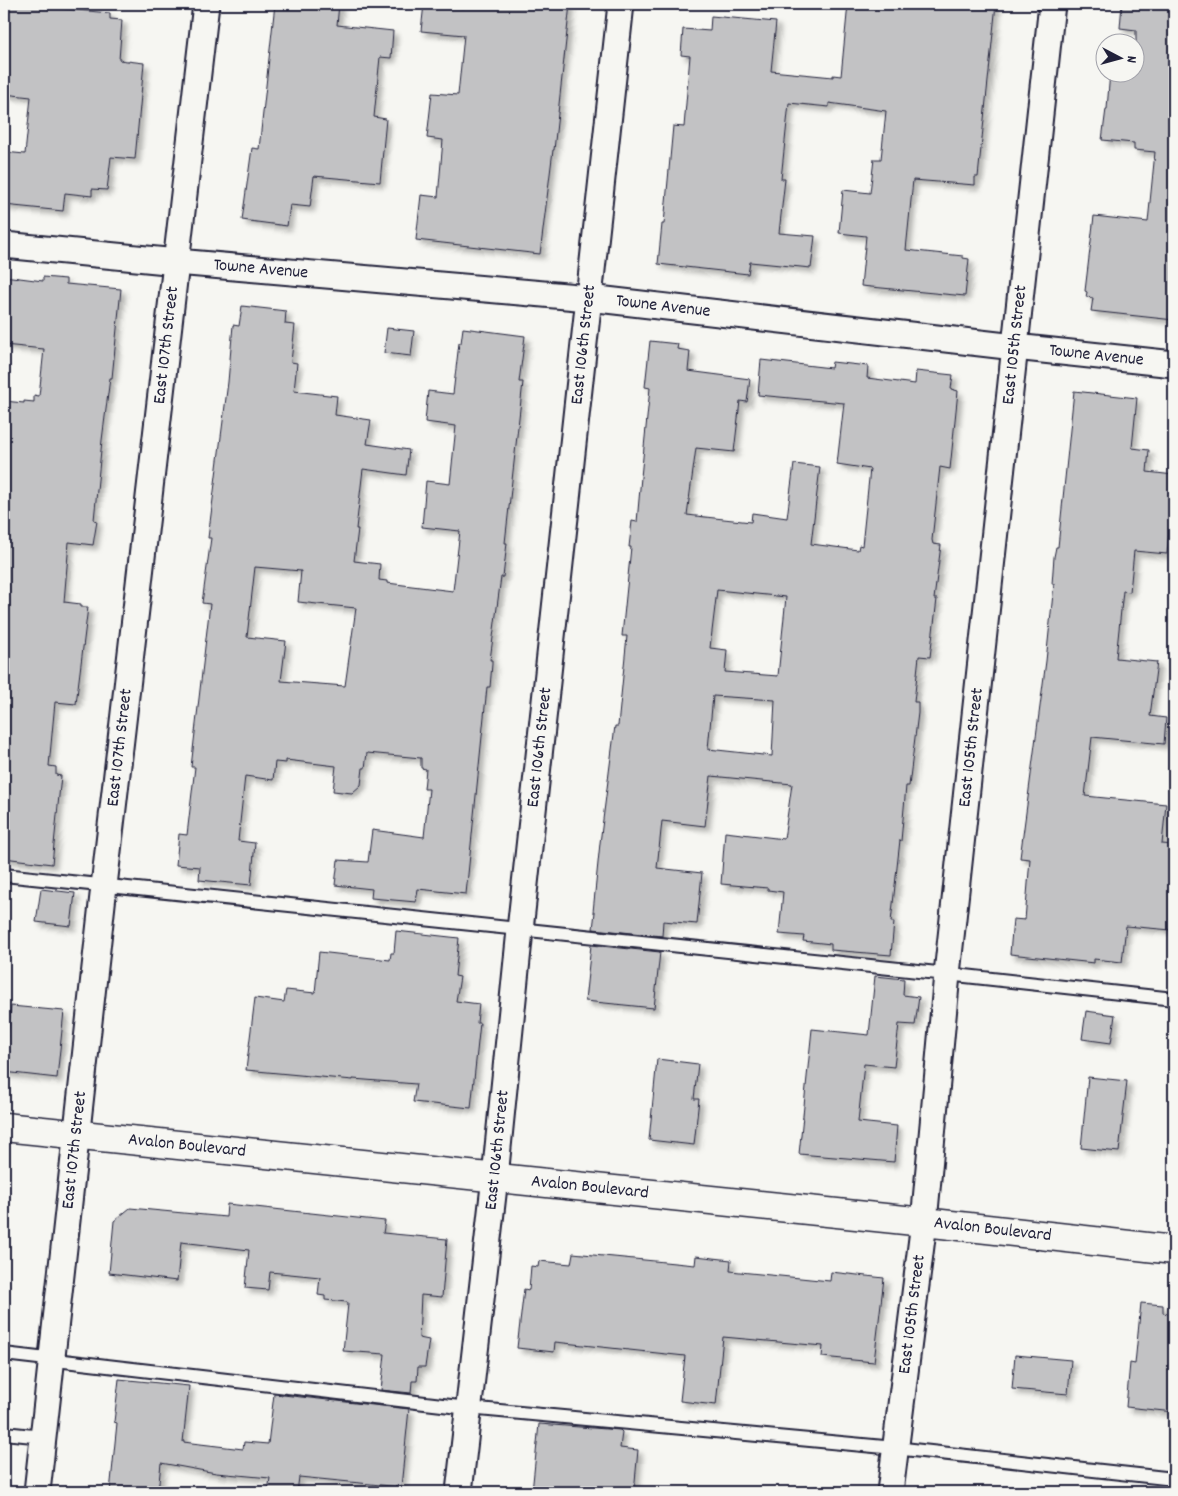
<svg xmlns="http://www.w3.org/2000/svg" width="1178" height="1496" font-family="Dekko,sans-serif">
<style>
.building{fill:#c2c2c4;stroke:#22223b;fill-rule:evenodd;filter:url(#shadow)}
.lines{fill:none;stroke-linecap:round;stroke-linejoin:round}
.lane-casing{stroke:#22223b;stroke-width:16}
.street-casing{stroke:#22223b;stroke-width:29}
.secondary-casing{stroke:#22223b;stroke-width:31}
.lane{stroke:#f6f6f2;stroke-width:12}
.street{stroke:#f6f6f2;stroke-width:25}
.secondary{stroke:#f6f6f2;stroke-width:28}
.labels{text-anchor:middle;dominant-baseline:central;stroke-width:5;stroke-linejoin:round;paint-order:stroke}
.street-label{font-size:18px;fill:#22223b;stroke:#f6f6f2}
</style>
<defs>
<filter id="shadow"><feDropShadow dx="4.5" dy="4.5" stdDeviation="2.5" flood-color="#0004"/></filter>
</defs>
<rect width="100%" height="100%" fill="#f6f6f2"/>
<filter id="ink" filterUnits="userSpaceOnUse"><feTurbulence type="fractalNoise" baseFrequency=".02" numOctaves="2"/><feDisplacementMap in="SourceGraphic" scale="10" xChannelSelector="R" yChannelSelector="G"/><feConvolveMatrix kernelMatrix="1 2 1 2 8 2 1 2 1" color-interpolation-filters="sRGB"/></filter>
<g filter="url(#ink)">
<path class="building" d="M 8,4 L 54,4 L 54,8 L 110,13 L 110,19 L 122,20 L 119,60 L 144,63 L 135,159 L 111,157 L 107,190 L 92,189 L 92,196 L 65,193 L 63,211 L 4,205 L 4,152 L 25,154 L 31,97 L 4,94 L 4,48 Z
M 275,4 L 339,4 L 337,25 L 393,31 L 391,58 L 380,57 L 374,117 L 386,119 L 380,182 L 314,176 L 310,207 L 290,205 L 287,226 L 242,220 L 252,148 L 259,149 Z
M 424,4 L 464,8 L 464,4 L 570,4 L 554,150 L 553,150 L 540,254 L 416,240 L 421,195 L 438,197 L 443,140 L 427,138 L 432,93 L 458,95 L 464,35 L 421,31 Z
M 848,4 L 996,4 L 978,177 L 975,177 L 975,185 L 913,180 L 906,250 L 963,256 L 963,258 L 969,259 L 965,296 L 861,286 L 866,236 L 839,233 L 843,190 L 870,193 L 874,159 L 881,159 L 886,111 L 829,103 L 829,107 L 789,103 L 781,179 L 785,179 L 779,233 L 815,236 L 811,268 L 750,262 L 748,274 L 658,264 L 662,224 L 664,224 L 673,126 L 684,127 L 690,56 L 681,55 L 683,29 L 710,31 L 711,16 L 776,22 L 771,71 L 833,77 L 833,75 L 841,76 Z
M 1122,4 L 1174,8 L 1174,320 L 1091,311 L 1093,298 L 1086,297 L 1087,292 L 1085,291 L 1094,216 L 1148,222 L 1155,152 L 1134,150 L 1134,143 L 1102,140 L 1106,109 L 1107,109 L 1110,72 L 1136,72 L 1136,30 L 1120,28 Z
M 4,276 L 43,281 L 43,277 L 66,279 L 66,284 L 121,289 L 112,378 L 110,378 L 102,440 L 94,520 L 97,521 L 93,545 L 69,542 L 64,602 L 81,604 L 81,607 L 88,607 L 76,704 L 55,702 L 49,766 L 56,767 L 56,775 L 61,776 L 52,864 L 4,858 L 4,401 L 24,403 L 24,401 L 34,402 L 34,395 L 39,396 L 44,349 L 4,345 Z
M 242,306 L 286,311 L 285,324 L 295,325 L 291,362 L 297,363 L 294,391 L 337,396 L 335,415 L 371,420 L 367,444 L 409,450 L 406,475 L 363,469 L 356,529 L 358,529 L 354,561 L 380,564 L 379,580 L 387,581 L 387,583 L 453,591 L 460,531 L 422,527 L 426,481 L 450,484 L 456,426 L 425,422 L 428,391 L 453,394 L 459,343 L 461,343 L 463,328 L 525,336 L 519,382 L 523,382 L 505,543 L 507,543 L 503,577 L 501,577 L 490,660 L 492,660 L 492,664 L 490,687 L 487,687 L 466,894 L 418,889 L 416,902 L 371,898 L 372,889 L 335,885 L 338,860 L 368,862 L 372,830 L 424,837 L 429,789 L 424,789 L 426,769 L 421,768 L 421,758 L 367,753 L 365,768 L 363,768 L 361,785 L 352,793 L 333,791 L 336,766 L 286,760 L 286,763 L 275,762 L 273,780 L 245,776 L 238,841 L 255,843 L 251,885 L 199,880 L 200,867 L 176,865 L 179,834 L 187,835 L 195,767 L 191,767 L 210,604 L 202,603 L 211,538 L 208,538 L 228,382 L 233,325 L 239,326 ZM 255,567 L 301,571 L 298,602 L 356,608 L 345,686 L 281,681 L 286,641 L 247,637 Z
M 387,328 L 414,331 L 411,356 L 384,353 Z
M 650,341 L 678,344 L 677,349 L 690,351 L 688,371 L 750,379 L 747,402 L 740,401 L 734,452 L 696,448 L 687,515 L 751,522 L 752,513 L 787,518 L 794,464 L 820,467 L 811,544 L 858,550 L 859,545 L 862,546 L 870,469 L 837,464 L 844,403 L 758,395 L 761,360 L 831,368 L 832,362 L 868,366 L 867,378 L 915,384 L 916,371 L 953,375 L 951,389 L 958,391 L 950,469 L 940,467 L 932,540 L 933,544 L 941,545 L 934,599 L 937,599 L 930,657 L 919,656 L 914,702 L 918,702 L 918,713 L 909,786 L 906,786 L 901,841 L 900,840 L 891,922 L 894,922 L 891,955 L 831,950 L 831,944 L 803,941 L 804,936 L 779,934 L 783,892 L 768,890 L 768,888 L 721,884 L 725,832 L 784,839 L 792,784 L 711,776 L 705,826 L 662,821 L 657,868 L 702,873 L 697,924 L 663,921 L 662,936 L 593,929 L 595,912 L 593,912 L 600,843 L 615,726 L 618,726 L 627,636 L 622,636 L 631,547 L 629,547 L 632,521 L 637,522 L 641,477 L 650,388 L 645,387 ZM 717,590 L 786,597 L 778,676 L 725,672 L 727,650 L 710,648 ZM 713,696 L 775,700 L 772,756 L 708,749 Z
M 1074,391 L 1137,398 L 1132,448 L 1149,450 L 1147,472 L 1174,475 L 1167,554 L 1134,551 L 1130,592 L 1123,591 L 1116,658 L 1157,662 L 1150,716 L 1166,718 L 1164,744 L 1092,737 L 1085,796 L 1166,804 L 1162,844 L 1174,845 L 1174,900 L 1171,930 L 1126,926 L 1122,962 L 1094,959 L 1094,963 L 1010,954 L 1013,919 L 1025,920 L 1030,859 L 1020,858 L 1046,661 L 1054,584 L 1052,584 L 1054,557 L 1056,547 L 1058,547 Z
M 41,889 L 75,893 L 71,926 L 36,922 Z
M 396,931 L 459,938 L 455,976 L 460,977 L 456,1001 L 479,1004 L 477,1023 L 480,1023 L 471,1108 L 413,1102 L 416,1084 L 353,1079 L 353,1080 L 246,1070 L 255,998 L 284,1002 L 286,990 L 315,993 L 319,952 L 390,960 L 391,953 L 394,953 Z
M 591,945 L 660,952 L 654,1008 L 585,1001 Z
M 875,976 L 904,979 L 903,995 L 919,997 L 915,1025 L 899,1024 L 894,1067 L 864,1064 L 858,1122 L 897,1126 L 894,1162 L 799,1154 L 812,1029 L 869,1035 Z
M 11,1006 L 64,1011 L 57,1078 L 4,1072 Z
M 1086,1011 L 1115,1015 L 1111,1043 L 1082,1039 Z
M 657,1059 L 698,1064 L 694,1099 L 699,1099 L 694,1145 L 649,1140 Z
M 1088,1077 L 1127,1081 L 1119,1152 L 1081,1148 Z
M 227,1204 L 385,1221 L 383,1233 L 447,1239 L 442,1297 L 421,1295 L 419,1338 L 429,1340 L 425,1367 L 418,1367 L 417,1381 L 412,1381 L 411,1393 L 381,1390 L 385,1354 L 343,1351 L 348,1304 L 347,1302 L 325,1300 L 325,1296 L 318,1295 L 320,1277 L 270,1272 L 268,1290 L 245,1288 L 249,1250 L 181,1242 L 177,1281 L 109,1273 L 114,1221 L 130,1208 L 226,1217 Z
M 573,1253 L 695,1265 L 696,1256 L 731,1260 L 730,1271 L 830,1281 L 831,1272 L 884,1278 L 874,1362 L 822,1357 L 823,1346 L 723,1337 L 716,1405 L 680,1401 L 685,1356 L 555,1342 L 554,1352 L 517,1348 L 524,1289 L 529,1290 L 531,1266 L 538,1267 L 539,1261 L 571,1264 Z
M 1141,1303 L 1163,1305 L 1163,1313 L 1174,1315 L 1174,1412 L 1126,1407 L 1130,1363 L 1135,1364 Z
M 1015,1355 L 1071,1360 L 1068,1394 L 1012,1389 Z
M 119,1379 L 189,1386 L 183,1442 L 243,1449 L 244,1442 L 268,1444 L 274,1394 L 409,1409 L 401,1487 L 299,1477 L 297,1492 L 268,1492 L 270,1478 L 216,1473 L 161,1463 L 158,1492 L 110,1492 L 117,1423 L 114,1422 Z
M 539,1424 L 620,1430 L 622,1432 L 620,1448 L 638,1450 L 634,1492 L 532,1492 Z"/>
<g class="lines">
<g class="lane-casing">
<path id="lane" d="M 4,875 L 947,974 L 1174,999
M 4,1354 L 468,1408 L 895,1448 L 1174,1479
M 4,1433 L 43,1437"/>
</g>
<g class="street-casing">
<g id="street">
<path id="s1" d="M 4,245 L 177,262 L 589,298 L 1015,347 L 1174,364"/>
<path id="s2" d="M 37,1492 L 104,886 L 206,4"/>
<path id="s3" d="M 459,1492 L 495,1177 L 520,930 L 621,4"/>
<path id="s4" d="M 890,1492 L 924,1222 L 947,974 L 1052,4"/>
</g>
</g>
<g class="secondary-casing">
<g id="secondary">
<path id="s5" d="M 4,1127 L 924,1222 L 1174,1250"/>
</g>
</g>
<use href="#lane" class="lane"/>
<use href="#street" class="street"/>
<use href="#secondary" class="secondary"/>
</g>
</g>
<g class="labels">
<g class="street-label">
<text stroke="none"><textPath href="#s1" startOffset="258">Towne Avenue</textPath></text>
<text stroke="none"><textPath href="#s1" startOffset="662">Towne Avenue</textPath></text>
<text stroke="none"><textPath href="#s3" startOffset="1154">East 106th Street</textPath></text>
<text stroke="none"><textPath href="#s4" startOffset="1154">East 105th Street</textPath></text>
<text stroke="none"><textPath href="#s2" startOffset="1154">East 107th Street</textPath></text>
<text stroke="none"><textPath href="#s1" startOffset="1098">Towne Avenue</textPath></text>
<text stroke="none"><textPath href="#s2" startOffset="749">East 107th Street</textPath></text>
<text stroke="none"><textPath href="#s3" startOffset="749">East 106th Street</textPath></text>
<text stroke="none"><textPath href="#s4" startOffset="749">East 105th Street</textPath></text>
<text stroke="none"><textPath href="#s5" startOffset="184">Avalon Boulevard</textPath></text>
<text stroke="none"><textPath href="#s2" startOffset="344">East 107th Street</textPath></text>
<text stroke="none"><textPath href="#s3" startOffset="344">East 106th Street</textPath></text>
<text stroke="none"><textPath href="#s5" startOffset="589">Avalon Boulevard</textPath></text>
<text stroke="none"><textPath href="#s5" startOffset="994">Avalon Boulevard</textPath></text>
<text stroke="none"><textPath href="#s4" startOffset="179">East 105th Street</textPath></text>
</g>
</g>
<rect width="1178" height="1496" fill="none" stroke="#f6f6f2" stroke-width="20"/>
<rect x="10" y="10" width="1158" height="1476" fill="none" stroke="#22223b" stroke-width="2" filter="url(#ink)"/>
<g transform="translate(1120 58) rotate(96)"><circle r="24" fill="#f6f6f2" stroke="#a1a1a9"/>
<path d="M0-4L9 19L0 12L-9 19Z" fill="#22223b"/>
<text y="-8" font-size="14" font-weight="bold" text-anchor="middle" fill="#22223b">N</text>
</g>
</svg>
